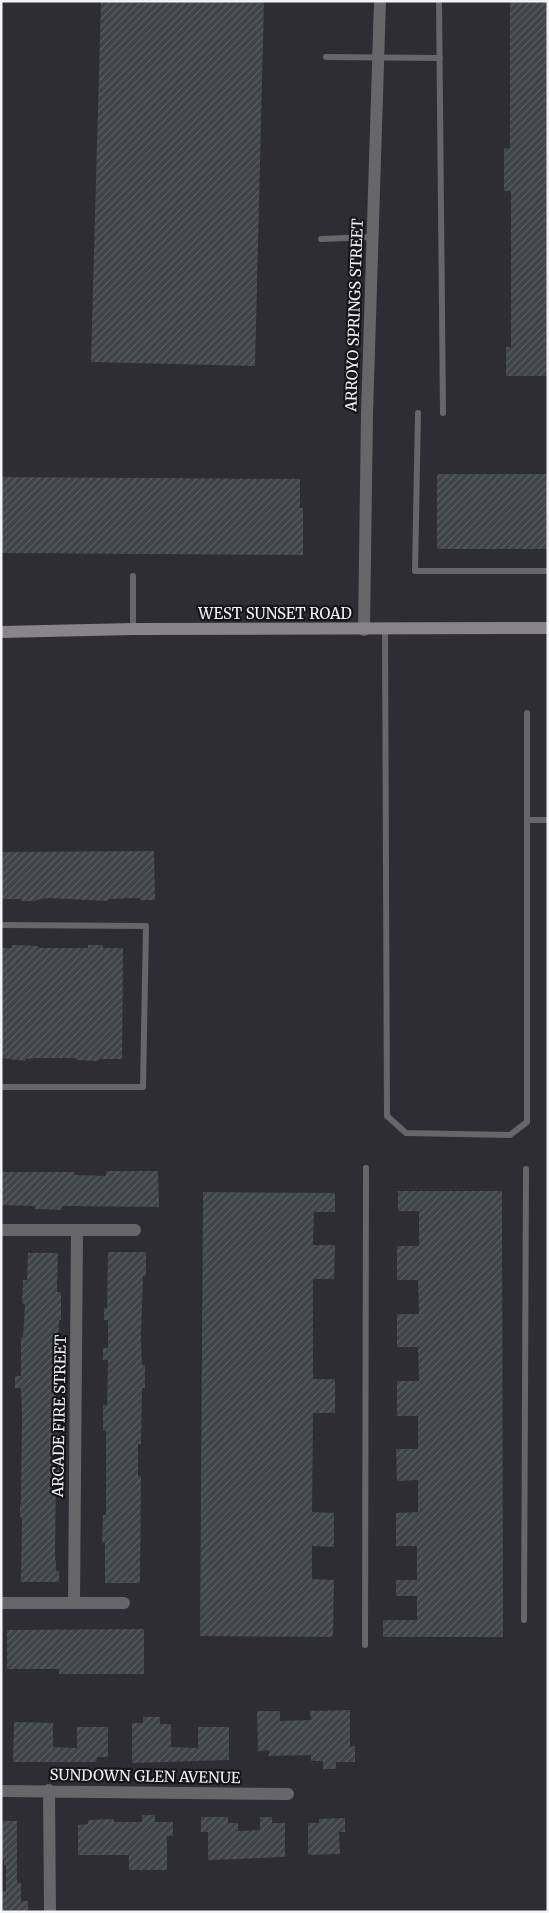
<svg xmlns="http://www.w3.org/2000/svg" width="549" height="1913" font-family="Merriweather,serif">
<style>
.building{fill:url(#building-hatch)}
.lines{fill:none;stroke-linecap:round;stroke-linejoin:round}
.lane{stroke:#676668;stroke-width:6}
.street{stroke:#676668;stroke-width:12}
.secondary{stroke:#878589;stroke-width:12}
.labels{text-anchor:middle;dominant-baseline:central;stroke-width:4.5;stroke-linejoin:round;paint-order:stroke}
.street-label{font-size:15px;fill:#f3f3f7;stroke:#161619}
</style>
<defs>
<pattern id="building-hatch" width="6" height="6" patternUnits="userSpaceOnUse" patternTransform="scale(1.25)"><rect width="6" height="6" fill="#404449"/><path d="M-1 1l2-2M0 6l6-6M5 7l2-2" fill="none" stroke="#5c5f64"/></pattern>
</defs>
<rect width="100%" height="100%" fill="#2d2d33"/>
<path class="building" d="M 101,1 L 264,1 L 255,366 L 91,362 Z
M 510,1 L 548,1 L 548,376 L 506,376 L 506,347 L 511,347 L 511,191 L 504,191 L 504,148 L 510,149 Z
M 437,474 L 548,474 L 548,549 L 437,549 Z
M 1,477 L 300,479 L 300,508 L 303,508 L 303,555 L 1,553 Z
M 154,851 L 155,900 L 140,900 L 140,898 L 108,899 L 108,901 L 48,898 L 36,900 L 36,901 L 22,901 L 22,899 L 1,899 L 1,852 Z
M 12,945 L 38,946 L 38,948 L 88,948 L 88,945 L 103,945 L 103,948 L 123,948 L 122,1059 L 99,1059 L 99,1061 L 76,1060 L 76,1058 L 38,1058 L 25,1059 L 25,1061 L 1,1058 L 1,948 L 12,948 Z
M 106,1171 L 158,1171 L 159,1207 L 62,1206 L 61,1210 L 35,1209 L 35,1206 L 1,1205 L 1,1172 L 75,1172 L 75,1175 L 106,1176 Z
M 398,1191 L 502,1191 L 503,1637 L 383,1637 L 383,1620 L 417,1620 L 417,1596 L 396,1596 L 396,1580 L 417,1580 L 417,1546 L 396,1546 L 396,1513 L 418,1512 L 418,1480 L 397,1481 L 396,1449 L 418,1449 L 418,1416 L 397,1416 L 397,1381 L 419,1381 L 418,1347 L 397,1347 L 397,1314 L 419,1314 L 418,1280 L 397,1280 L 397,1246 L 419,1246 L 419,1211 L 398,1211 Z
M 203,1192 L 335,1193 L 335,1212 L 314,1212 L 313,1245 L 335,1245 L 334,1279 L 313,1279 L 313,1379 L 335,1379 L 335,1413 L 313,1413 L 312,1512 L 334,1513 L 334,1547 L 312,1546 L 312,1579 L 334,1580 L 333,1637 L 200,1636 Z
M 108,1252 L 146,1252 L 146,1276 L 143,1276 L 141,1336 L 142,1365 L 145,1365 L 145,1388 L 142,1388 L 141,1444 L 138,1444 L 138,1476 L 141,1476 L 140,1583 L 105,1583 L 105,1543 L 102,1543 L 103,1515 L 106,1515 L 106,1431 L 103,1431 L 103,1405 L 107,1405 L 108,1360 L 103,1360 L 103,1348 L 108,1348 L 108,1320 L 104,1320 L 104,1308 L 107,1308 Z
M 28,1253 L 58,1253 L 57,1292 L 61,1292 L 61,1320 L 59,1320 L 58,1360 L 54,1360 L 54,1392 L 56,1392 L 57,1459 L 59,1459 L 59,1472 L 56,1472 L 55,1560 L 56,1560 L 56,1571 L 59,1571 L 59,1582 L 21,1582 L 22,1518 L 20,1517 L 20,1504 L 21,1504 L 22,1416 L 21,1388 L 15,1388 L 15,1376 L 21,1376 L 21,1337 L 23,1337 L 25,1304 L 22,1303 L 23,1280 L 27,1280 Z
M 144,1629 L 144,1674 L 59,1674 L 59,1669 L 7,1669 L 7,1630 Z
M 350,1710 L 350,1747 L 355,1746 L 355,1762 L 336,1762 L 336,1769 L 323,1769 L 323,1761 L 311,1761 L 311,1755 L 269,1756 L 269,1750 L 258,1751 L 257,1711 L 280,1711 L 280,1721 L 311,1720 L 310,1711 Z
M 143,1717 L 160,1717 L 160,1724 L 171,1724 L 171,1747 L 198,1748 L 198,1727 L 229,1727 L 229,1760 L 132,1763 L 132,1723 L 143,1723 Z
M 14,1722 L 53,1723 L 53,1747 L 77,1748 L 77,1727 L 108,1727 L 108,1757 L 97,1757 L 96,1762 L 13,1762 Z
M 142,1815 L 155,1815 L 155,1822 L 173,1822 L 173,1836 L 167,1836 L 167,1870 L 129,1870 L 129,1855 L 78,1855 L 78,1825 L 88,1824 L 88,1820 L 114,1819 L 114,1822 L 142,1822 Z
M 201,1817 L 228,1817 L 228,1823 L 238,1823 L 238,1831 L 260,1830 L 260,1817 L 272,1817 L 272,1823 L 285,1823 L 285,1857 L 208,1860 L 208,1832 L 201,1832 Z
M 345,1818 L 345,1832 L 339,1832 L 340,1854 L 308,1855 L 308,1823 L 319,1823 L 319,1819 Z
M 1,1821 L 17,1821 L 17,1883 L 21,1883 L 21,1901 L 28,1901 L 28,1912 L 1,1912 L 1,1891 L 6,1891 L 6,1865 L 4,1865 L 4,1860 L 1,1860 Z"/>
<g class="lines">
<path class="lane" d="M 439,1 L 443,413
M 326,57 L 440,58
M 321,239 L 372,237
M 418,413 L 415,571 L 548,571
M 133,576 L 133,629
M 385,630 L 387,1116 L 406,1133 L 510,1135 L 527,1122 L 527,713
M 527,820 L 548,820
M 1,925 L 146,926 L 143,1087 L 1,1087
M 524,1620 L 526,1169
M 365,1645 L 366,1168"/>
<path class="street" d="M 364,630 L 367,414 L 380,1
M 1,1230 L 135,1230
M 1,1603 L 124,1603
M 74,1603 L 77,1230
M 49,1790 L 50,1912
M 1,1791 L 288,1794"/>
<path class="secondary" d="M 1,632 L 133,629 L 548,628"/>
</g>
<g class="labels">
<g class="street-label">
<text transform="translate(354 315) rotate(-88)">ARROYO SPRINGS STREET</text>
<text x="275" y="613">WEST SUNSET ROAD</text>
<text transform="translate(59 1416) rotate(-89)">ARCADE FIRE STREET</text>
<text transform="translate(145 1776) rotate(1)">SUNDOWN GLEN AVENUE</text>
</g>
</g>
<rect width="549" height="1913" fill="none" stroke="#f3f3f7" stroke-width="5"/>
</svg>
